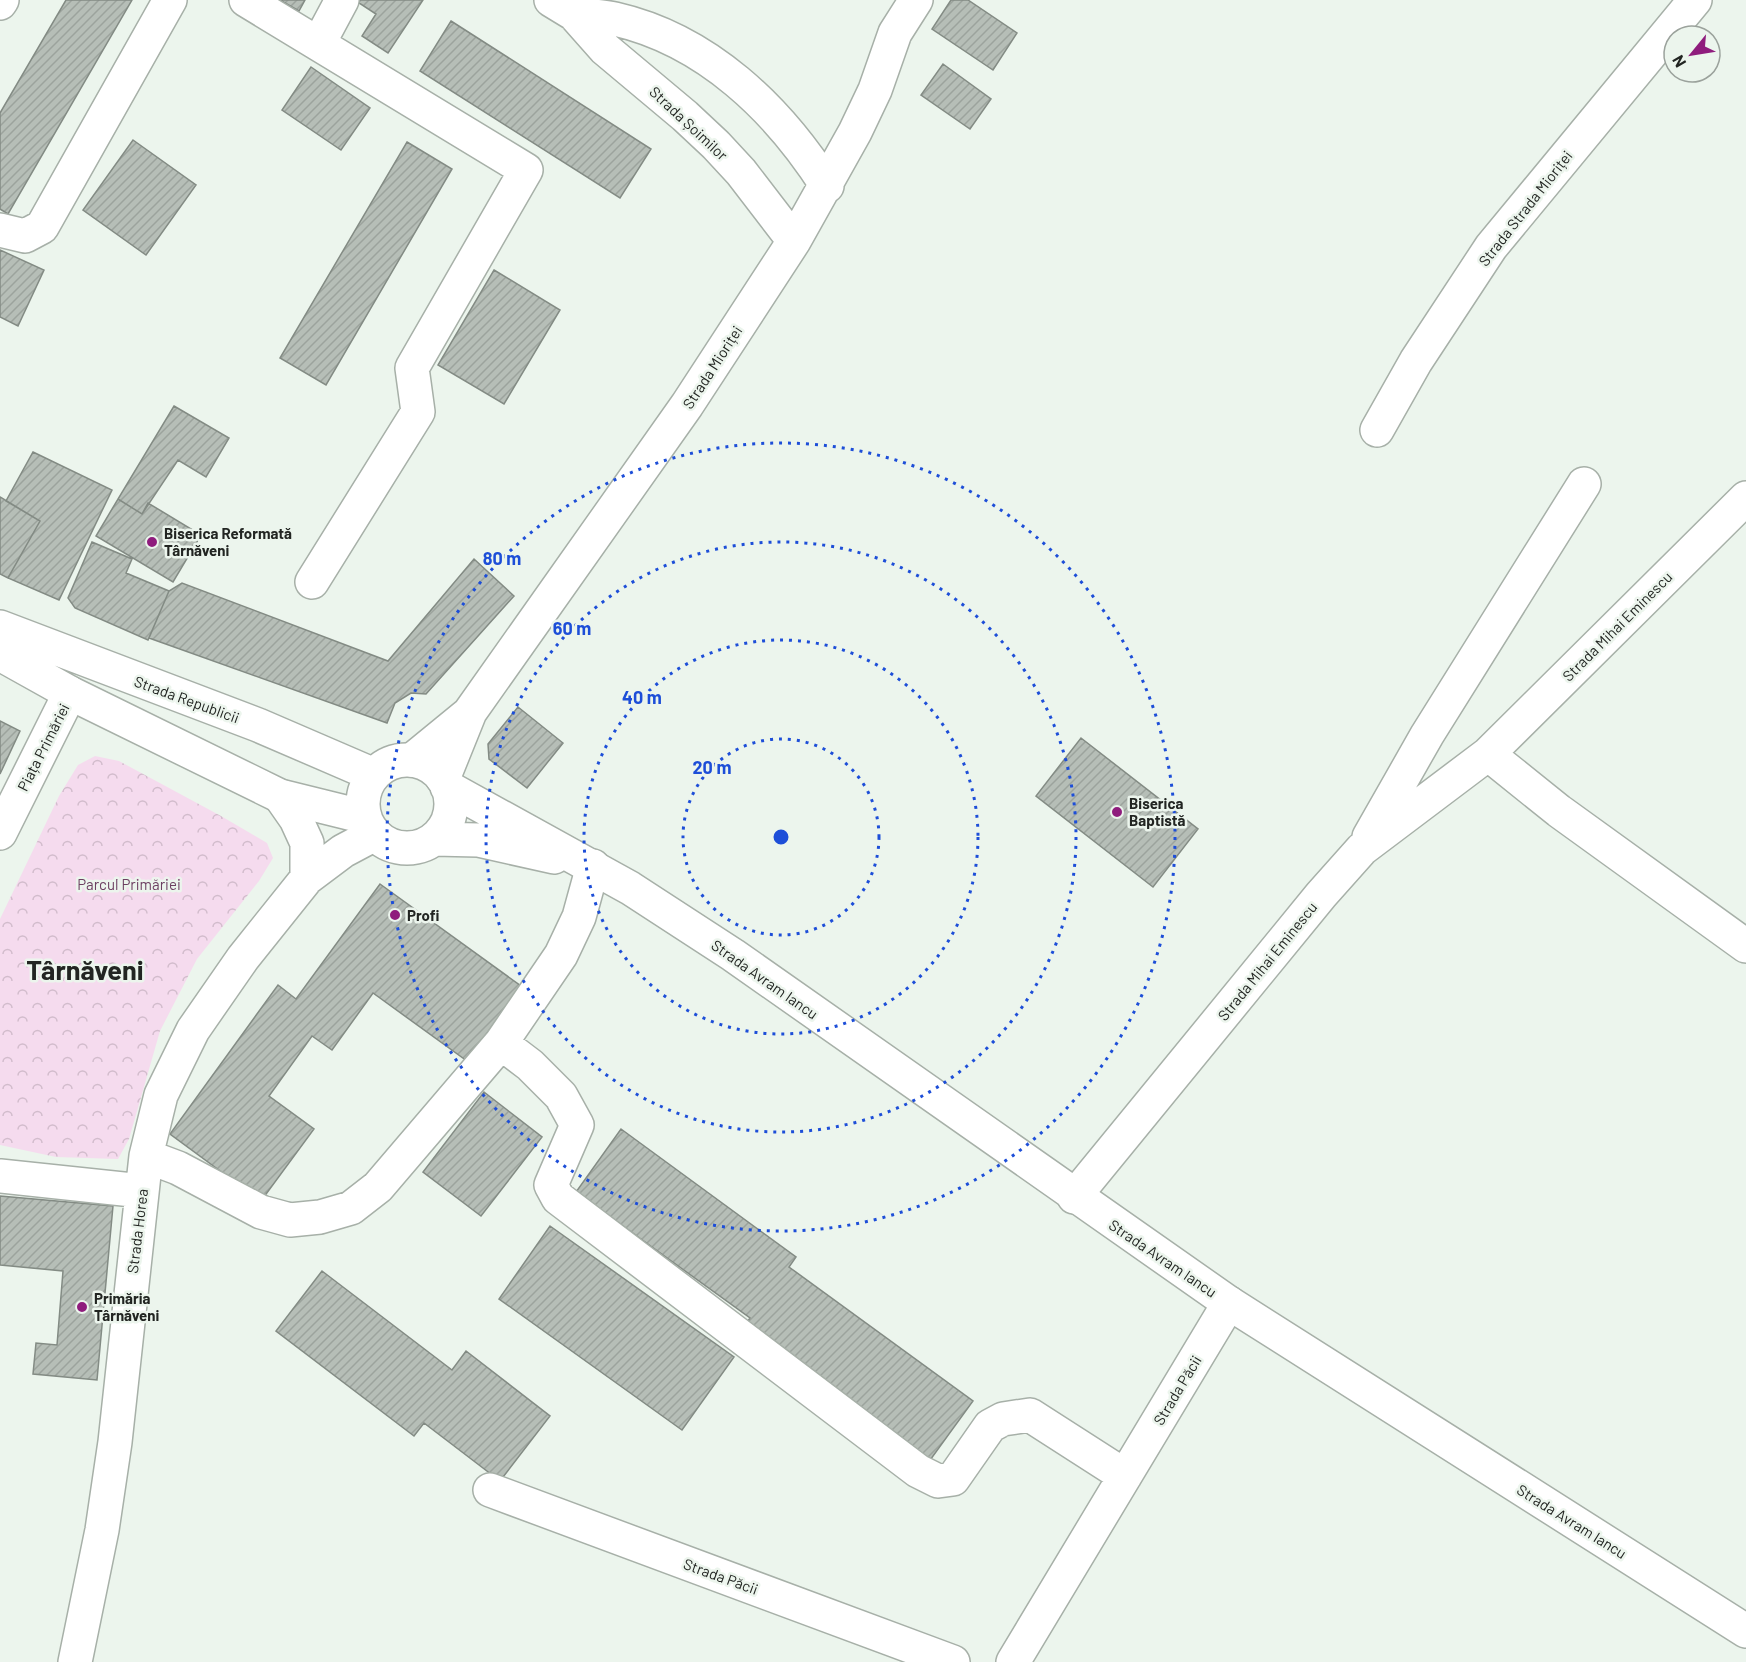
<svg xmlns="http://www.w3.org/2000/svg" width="1746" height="1662" font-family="Barlow,sans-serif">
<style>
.park{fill:url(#park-crowns)}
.building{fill:url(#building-hatch);stroke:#838b84;stroke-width:1.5}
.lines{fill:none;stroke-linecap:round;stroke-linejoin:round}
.minor-casing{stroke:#a7b0a8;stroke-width:36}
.major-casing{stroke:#a7b0a8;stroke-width:36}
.minor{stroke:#fff;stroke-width:33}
.major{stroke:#fff;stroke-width:33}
.ring{fill:none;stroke:#1d4ed8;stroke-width:3;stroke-dasharray:3 6}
.poi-dot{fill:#8f1c7d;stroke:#ecf5ed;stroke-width:2}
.labels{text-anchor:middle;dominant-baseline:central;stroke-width:5;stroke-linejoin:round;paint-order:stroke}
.street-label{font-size:15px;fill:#222522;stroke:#ecf5ed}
.poi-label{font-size:15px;font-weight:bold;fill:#222522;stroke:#ecf5ed;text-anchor:start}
.park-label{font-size:15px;fill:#6c3f61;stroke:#ecf5ed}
.town-label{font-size:27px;font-weight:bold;fill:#222522;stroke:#ecf5ed}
.centre{fill:#1d4ed8;stroke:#ecf5ed;stroke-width:3}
.ring-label{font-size:18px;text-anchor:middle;font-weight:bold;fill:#1d4ed8;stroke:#ecf5ed;stroke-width:5;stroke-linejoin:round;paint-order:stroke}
</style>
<defs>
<pattern id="park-crowns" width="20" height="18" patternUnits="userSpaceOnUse" patternTransform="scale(1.5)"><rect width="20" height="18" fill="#f5dbee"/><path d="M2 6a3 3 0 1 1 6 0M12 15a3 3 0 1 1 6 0" fill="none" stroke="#d2bccc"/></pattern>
<pattern id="building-hatch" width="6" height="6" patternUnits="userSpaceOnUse" patternTransform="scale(1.5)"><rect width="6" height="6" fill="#b6beb7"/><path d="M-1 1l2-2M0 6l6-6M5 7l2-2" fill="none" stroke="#9ca39d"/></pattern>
</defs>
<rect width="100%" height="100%" fill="#ecf5ed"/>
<path class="park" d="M 95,756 L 119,761 L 221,816 L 267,843 L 273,858 L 259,881 L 197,959 L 160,1031 L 129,1139 L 118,1159 L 56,1157 L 0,1145 L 0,919 L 59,796 L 78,765 Z"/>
<path class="building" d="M 66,0 L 132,0 L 8,214 L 0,209 L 0,113 Z
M 280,0 L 305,0 L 299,11 Z
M 360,0 L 423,0 L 388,53 L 362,36 L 376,14 L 359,3 Z
M 951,0 L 968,0 L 1017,33 L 993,70 L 932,29 Z
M 451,21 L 651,149 L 620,198 L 420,71 Z
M 943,64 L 991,99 L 970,129 L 921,95 Z
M 311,67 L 370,108 L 341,150 L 282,110 Z
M 133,140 L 196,185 L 146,255 L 83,210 Z
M 407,142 L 452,169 L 326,385 L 280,358 Z
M 0,250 L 44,270 L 18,326 L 0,317 Z
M 494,270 L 560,310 L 504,404 L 438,365 Z
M 174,406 L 229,438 L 206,477 L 178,460 L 142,514 L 118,499 Z
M 33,452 L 112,490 L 59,600 L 8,578 L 40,521 L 6,501 Z
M 0,497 L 40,521 L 8,578 L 0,574 Z
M 118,499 L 142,514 L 148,503 L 201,535 L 173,582 L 96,536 Z
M 92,542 L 132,559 L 126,573 L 169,591 L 148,640 L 75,608 L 68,598 Z
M 474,559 L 514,596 L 426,694 L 411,693 L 395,703 L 387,723 L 149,638 L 169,591 L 182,583 L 388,661 Z
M 518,707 L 563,743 L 527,788 L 489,759 L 488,744 Z
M 0,721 L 20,731 L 0,774 Z
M 1081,738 L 1198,829 L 1153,887 L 1036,796 Z
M 380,884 L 521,986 L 467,1061 L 373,993 L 332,1050 L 312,1036 L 269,1096 L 314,1129 L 261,1201 L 170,1134 L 278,985 L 296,999 Z
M 484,1092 L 542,1137 L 481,1216 L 423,1172 Z
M 621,1129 L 796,1257 L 789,1267 L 973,1401 L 928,1463 L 743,1328 L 750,1318 L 576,1192 Z
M 0,1196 L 113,1206 L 97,1380 L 33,1374 L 36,1343 L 57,1345 L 63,1271 L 0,1265 Z
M 550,1226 L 734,1357 L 682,1430 L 499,1299 Z
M 322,1271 L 452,1370 L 466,1351 L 550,1416 L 500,1481 L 424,1423 L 414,1436 L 276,1331 Z"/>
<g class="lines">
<g class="minor-casing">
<path id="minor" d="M 246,0 L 526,170 L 412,368 L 418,412 L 312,582
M 551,0 L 574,14 L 605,49 L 685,116 L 716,145 L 741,172 L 794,241
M 0,3 L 2,0
M 574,14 C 587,16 602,16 615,19 C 707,40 778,109 827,186
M 319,43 L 342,0
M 0,230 L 25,236 L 42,227 L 170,0
M 1377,430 L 1416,361 L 1491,247 L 1695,0
M 1488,754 L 1559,811 L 1746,946
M 412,760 L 467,715
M 443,779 L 470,712 L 687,405 L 794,241 L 855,132 L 875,90 L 895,33 L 916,0
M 280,796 L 296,819 L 307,843 L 307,878
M 0,833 L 70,693
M 1369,837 L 1427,735 L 1584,484
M 501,1043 L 530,1065 L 561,1096 L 577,1125 L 551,1185 L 558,1198 L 918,1471 L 938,1481 L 953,1479 L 990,1426 L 1003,1419 L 1030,1415 L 1125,1476
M 146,1156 L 178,1168 L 261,1212 L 290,1220 L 320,1217 L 351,1208 L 378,1187 L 501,1043 L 561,955 L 579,917 L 593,866
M 0,1176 L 142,1191
M 1074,1197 L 1321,895 L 1362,849 L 1488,754 L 1746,498
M 490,1490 L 953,1662
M 75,1662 L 102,1530 L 115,1442 L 146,1156 L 161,1095 L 193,1030 L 243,958 L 307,878 L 343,851 L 375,834
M 1013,1662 L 1229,1303"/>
</g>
<g class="major-casing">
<path id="major" d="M 0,627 L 258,725 L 374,775
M 0,654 L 70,693 L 280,796 L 365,817
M363 804a44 44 0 1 1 88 0a44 44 0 1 1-88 0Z
M 447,787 L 630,888 L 733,955 L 1229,1303 L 1746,1631
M 434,839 L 478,840 L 554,857"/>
</g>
<use href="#minor" class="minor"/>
<use href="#major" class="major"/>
</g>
<g class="ring">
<circle cx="781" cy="837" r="98"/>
<circle cx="781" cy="837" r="197"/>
<circle cx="781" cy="837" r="295"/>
<circle cx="781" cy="837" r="394"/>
</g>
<g class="poi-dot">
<circle cx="152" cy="542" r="6"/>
<circle cx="1117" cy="812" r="6"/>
<circle cx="395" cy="915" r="6"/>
<circle cx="82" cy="1307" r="6"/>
</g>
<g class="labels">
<g class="street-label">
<text transform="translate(689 123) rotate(43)">Strada Șoimilor</text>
<text transform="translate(1525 208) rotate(-52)">Strada Strada Mioriței</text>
<text transform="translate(712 367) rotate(-57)">Strada Mioriței</text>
<text transform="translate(1617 626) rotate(-45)">Strada Mihai Eminescu</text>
<text transform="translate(187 699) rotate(20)">Strada Republicii</text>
<text transform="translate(43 747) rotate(-63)">Piața Primăriei</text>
<text transform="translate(1267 961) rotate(-51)">Strada Mihai Eminescu</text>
<text transform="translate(765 979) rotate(35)">Strada Avram Iancu</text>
<text transform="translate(137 1231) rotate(-83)">Strada Horea</text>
<text transform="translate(1163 1258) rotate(34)">Strada Avram Iancu</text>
<text transform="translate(1177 1390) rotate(-59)">Strada Păcii</text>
<text transform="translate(1572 1521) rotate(32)">Strada Avram Iancu</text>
<text transform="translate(721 1576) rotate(20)">Strada Păcii</text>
</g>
<g class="poi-label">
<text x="164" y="533">Biserica Reformată<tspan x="164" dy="17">Târnăveni</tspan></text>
<text x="1129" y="803">Biserica<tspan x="1129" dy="17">Baptistă</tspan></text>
<text x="407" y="915">Profi</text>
<text x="94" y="1298">Primăria<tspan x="94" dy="17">Târnăveni</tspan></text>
</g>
<g class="park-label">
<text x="129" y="884">Parcul Primăriei</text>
</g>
<g class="town-label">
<text x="85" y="969">Târnăveni</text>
</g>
</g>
<circle cx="781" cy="837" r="9" class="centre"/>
<g class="ring-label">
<text x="502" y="565">80 m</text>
<text x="572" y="635">60 m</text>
<text x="642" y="704">40 m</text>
<text x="712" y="774">20 m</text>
</g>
<g transform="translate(1692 54) rotate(240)"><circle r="28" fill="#ecf5ed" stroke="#9ba29c" stroke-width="1.5"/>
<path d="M0-4.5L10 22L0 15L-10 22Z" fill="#8f1c7d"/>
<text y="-9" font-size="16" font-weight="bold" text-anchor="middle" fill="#222522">N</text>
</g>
</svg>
